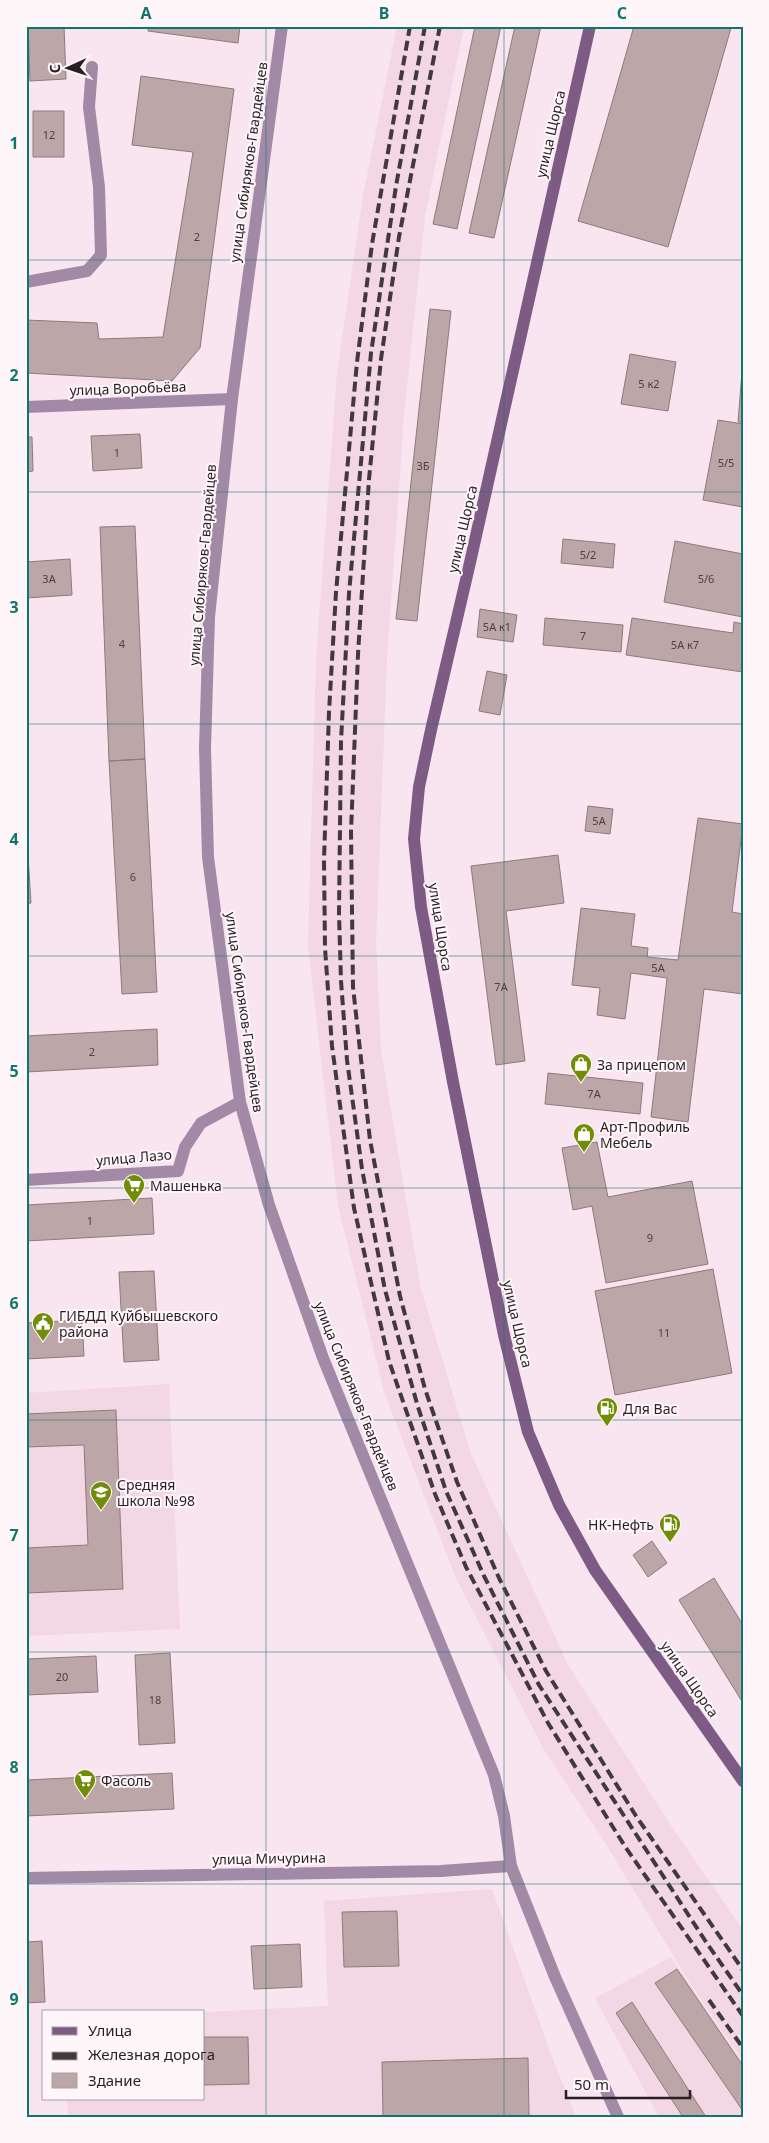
<svg xmlns="http://www.w3.org/2000/svg" width="769" height="2143" font-family="'Noto Sans',sans-serif">
<style>
.built{fill:#f3d7e4}
.building{fill:#bca6a7;stroke:#8e7a7b}
.lines{fill:none;stroke-linecap:round;stroke-linejoin:round}
.minor{stroke:#a28aa7;stroke-width:12}
.tertiary{stroke:#a28aa7;stroke-width:12}
.secondary{stroke:#7d5b85;stroke-width:12}
.rail{stroke:#41393d;stroke-width:4;stroke-dasharray:10 5;stroke-linecap:butt}
.grid{fill:none;stroke:#0f766e;stroke-width:1;stroke-opacity:0.55}
.labels{text-anchor:middle;dominant-baseline:central;stroke-width:4;stroke-linejoin:round;paint-order:stroke}
.number-label{font-size:11px;fill:#4c4144}
.street-label{font-size:14px;fill:#261f23;stroke:#fff6fa}
.poi-label{font-size:14px;fill:#261f23;stroke:#fff6fa;text-anchor:start}
.neatline{fill:none;stroke:#0f766e;stroke-width:2}
.grid-label{font-size:16px;text-anchor:middle;font-weight:bold;fill:#0f766e}
</style>
<rect width="100%" height="100%" fill="#f9e5ef"/>
<path class="built" d="M 397,26 L 464,26 L 425,216 L 404,415 L 387,659 L 376,942 L 381,1050 L 421,1289 L 471,1454 L 568,1665 L 670,1824 L 743,1930 L 743,2061 L 688,1980 L 604,1841 L 544,1750 L 455,1576 L 384,1392 L 338,1206 L 308,946 L 316,659 L 337,372 L 363,196 Z
M 169,1384 L 180,1629 L 26,1636 L 26,1393 Z
M 492,1889 L 552,2057 L 576,2117 L 68,2117 L 67,2099 L 204,2099 L 204,2012 L 328,2006 L 324,1901 Z
M 671,1957 L 743,2063 L 743,2117 L 659,2117 L 595,1998 Z"/>
<path class="building" d="M 28,26 L 64,26 L 66,79 L 30,81 Z
M 149,26 L 240,26 L 238,43 L 148,31 Z
M 475,26 L 501,26 L 457,229 L 433,224 Z
M 515,26 L 541,26 L 494,238 L 469,233 Z
M 634,26 L 731,28 L 668,247 L 578,221 Z
M 141,76 L 234,89 L 200,348 L 172,381 L 26,373 L 26,320 L 97,323 L 99,339 L 163,337 L 193,152 L 132,145 Z
M 33,111 L 64,111 L 64,157 L 33,157 Z
M 430,309 L 451,311 L 417,621 L 396,619 Z
M 630,354 L 676,362 L 668,411 L 621,404 Z
M 743,359 L 743,422 L 738,422 Z
M 718,420 L 743,424 L 743,507 L 703,500 Z
M 140,434 L 142,468 L 93,471 L 91,436 Z
M 26,437 L 32,437 L 33,471 L 26,472 Z
M 135,526 L 145,759 L 109,761 L 100,527 Z
M 563,539 L 615,544 L 613,568 L 561,563 Z
M 675,541 L 743,554 L 743,617 L 664,602 Z
M 70,559 L 72,595 L 26,598 L 26,562 Z
M 480,609 L 517,615 L 513,642 L 477,637 Z
M 545,618 L 623,625 L 621,652 L 543,645 Z
M 632,618 L 733,633 L 734,622 L 743,624 L 743,672 L 626,655 Z
M 487,671 L 507,675 L 500,715 L 479,711 Z
M 145,759 L 157,992 L 122,994 L 109,761 Z
M 588,806 L 613,809 L 610,834 L 585,831 Z
M 698,818 L 743,824 L 732,912 L 743,914 L 743,994 L 704,989 L 688,1122 L 651,1117 L 667,978 L 631,973 L 625,1019 L 597,1015 L 600,988 L 572,985 L 581,908 L 635,914 L 631,946 L 648,948 L 647,957 L 678,960 Z
M 26,823 L 31,903 L 26,904 Z
M 558,855 L 564,903 L 506,911 L 525,1061 L 496,1065 L 471,866 Z
M 157,1029 L 158,1065 L 26,1072 L 26,1036 Z
M 548,1073 L 643,1083 L 640,1114 L 545,1104 Z
M 597,1142 L 608,1197 L 692,1181 L 708,1264 L 606,1283 L 592,1206 L 573,1210 L 562,1148 Z
M 152,1198 L 154,1234 L 26,1241 L 26,1205 Z
M 713,1269 L 732,1373 L 615,1395 L 595,1291 Z
M 154,1271 L 159,1360 L 124,1362 L 119,1272 Z
M 82,1320 L 84,1356 L 26,1359 L 26,1323 Z
M 116,1410 L 123,1589 L 26,1593 L 26,1548 L 88,1545 L 84,1445 L 26,1447 L 26,1414 Z
M 652,1541 L 667,1563 L 648,1577 L 633,1555 Z
M 714,1578 L 743,1625 L 743,1703 L 679,1600 Z
M 170,1653 L 175,1743 L 139,1745 L 135,1655 Z
M 96,1656 L 98,1692 L 26,1695 L 26,1659 Z
M 172,1773 L 174,1809 L 26,1816 L 26,1780 Z
M 397,1911 L 399,1966 L 344,1967 L 342,1912 Z
M 42,1941 L 45,2002 L 26,2003 L 26,1942 Z
M 300,1944 L 302,1987 L 254,1989 L 251,1946 Z
M 677,1969 L 743,2066 L 743,2111 L 655,1983 Z
M 632,2002 L 706,2117 L 683,2117 L 616,2013 Z
M 204,2037 L 248,2037 L 249,2084 L 204,2085 Z
M 528,2058 L 529,2117 L 383,2117 L 382,2062 Z"/>
<g class="lines">
<path class="minor" d="M 26,282 L 87,271 L 101,255 L 99,187 L 89,107 L 92,67
M 26,407 L 232,399
M 26,1180 L 178,1171 L 185,1147 L 201,1123 L 240,1102
M 511,1866 L 555,1977 L 618,2117"/>
<path class="tertiary" d="M 26,1878 L 441,1871 L 511,1866 L 504,1816 L 494,1775 L 323,1358 L 269,1205 L 240,1102 L 208,857 L 205,748 L 209,617 L 232,399 L 282,26"/>
<path class="secondary" d="M 590,26 L 469,567 L 431,730 L 419,787 L 414,839 L 421,907 L 453,1082 L 504,1335 L 528,1432 L 559,1505 L 595,1570 L 743,1781"/>
<path class="rail" d="M 410,26 L 372,244 L 357,362 L 336,592 L 329,712 L 324,860 L 325,948 L 332,1046 L 354,1208 L 389,1361 L 435,1494 L 466,1567 L 548,1723 L 626,1848 L 743,2016
M 425,26 L 396,186 L 371,353 L 349,593 L 341,741 L 339,913 L 341,981 L 347,1060 L 362,1169 L 385,1290 L 418,1407 L 446,1491 L 484,1576 L 539,1685 L 706,1942 L 743,1995
M 440,26 L 399,237 L 381,359 L 369,479 L 358,654 L 351,832 L 353,987 L 370,1140 L 400,1296 L 425,1389 L 457,1482 L 499,1578 L 546,1671 L 636,1816 L 743,1970
M 709,2000 L 743,2048"/>
</g>
<path class="grid" d="M 266,26 L 266,2117M 504,26 L 504,2117M 26,260 L 743,260M 26,492 L 743,492M 26,724 L 743,724M 26,956 L 743,956M 26,1188 L 743,1188M 26,1420 L 743,1420M 26,1652 L 743,1652M 26,1884 L 743,1884"/>
<defs>
<g id="shop-pin" transform="scale(1.125)"><path d="M0 17L-7.5 6A9.5 9.5 0 1 1 7.5 6Z" fill="#718c06" stroke="#fff6fa"/><path d="M-5-2.5h2.3a2.7 3.5 0 0 1 5.4 0H5L5.5 6h-11ZM-1.5-2.5h3a1.5 2.3 0 0 0-3 0Z" fill="#fff"/></g>
<g id="supermarket-pin" transform="scale(1.125)"><path d="M0 17L-7.5 6A9.5 9.5 0 1 1 7.5 6Z" fill="#718c06" stroke="#fff6fa"/><path d="M-6-5.5h2.5l.6 2H6L4.5 2H-2.5L-4.4-4H-6ZM-1.5 3.2a1.3 1.3 0 1 0 .1 0ZM3 3.2a1.3 1.3 0 1 0 .1 0Z" fill="#fff"/></g>
<g id="civic-pin" transform="scale(1.125)"><path d="M0 17L-7.5 6A9.5 9.5 0 1 1 7.5 6Z" fill="#718c06" stroke="#fff6fa"/><path d="M-.6-6.5H3V-4.5H.6V-3L4-1V1h2V6H-6V1h2V-1L-.6-3ZM-1.2 2.5V6h2.4V2.5Z" fill="#fff"/></g>
<g id="fuel-pin" transform="scale(1.125)"><path d="M0 17L-7.5 6A9.5 9.5 0 1 1 7.5 6Z" fill="#718c06" stroke="#fff6fa"/><path d="M-5.5-6h7V0h2V4h1.3V-2.5L3-4.5l.8-.8L6-3V5H2.5V1h-1V6h-7ZM-4.2-4.7v3.2H.2V-4.7Z" fill="#fff"/></g>
<g id="school-pin" transform="scale(1.125)"><path d="M0 17L-7.5 6A9.5 9.5 0 1 1 7.5 6Z" fill="#718c06" stroke="#fff6fa"/><path d="M0-5L7-2L0 1L-7-2ZM-4 1L0 2.5L4 1V4Q0 6-4 4Z" fill="#fff"/></g>
</defs>
<g fill-rule="evenodd">
<use href="#shop-pin" x="581" y="1064"/>
<use href="#shop-pin" x="584" y="1134"/>
<use href="#supermarket-pin" x="134" y="1185"/>
<use href="#civic-pin" x="43" y="1323"/>
<use href="#fuel-pin" x="607" y="1408"/>
<use href="#school-pin" x="101" y="1492"/>
<use href="#fuel-pin" x="670" y="1524"/>
<use href="#supermarket-pin" x="85" y="1780"/>
</g>
<g class="labels">
<g class="number-label">
<text x="49" y="134">12</text>
<text x="197" y="236">2</text>
<text x="649" y="383">5 к2</text>
<text x="117" y="452">1</text>
<text x="726" y="462">5/5</text>
<text x="423" y="465">3Б</text>
<text x="588" y="554">5/2</text>
<text x="49" y="578">3А</text>
<text x="706" y="578">5/6</text>
<text x="497" y="626">5А к1</text>
<text x="583" y="635">7</text>
<text x="122" y="643">4</text>
<text x="685" y="644">5А к7</text>
<text x="599" y="820">5А</text>
<text x="133" y="876">6</text>
<text x="658" y="967">5А</text>
<text x="501" y="986">7А</text>
<text x="92" y="1051">2</text>
<text x="594" y="1093">7А</text>
<text x="90" y="1220">1</text>
<text x="650" y="1237">9</text>
<text x="664" y="1332">11</text>
<text x="62" y="1676">20</text>
<text x="155" y="1699">18</text>
</g>
<g class="street-label">
<text transform="translate(550 134) rotate(-77)">улица Щорса</text>
<text transform="translate(248 162) rotate(-82)">улица Сибиряков-Гвардейцев</text>
<text transform="translate(128 388) rotate(-2)">улица Воробьёва</text>
<text transform="translate(462 529) rotate(-77)">улица Щорса</text>
<text transform="translate(202 565) rotate(-85)">улица Сибиряков-Гвардейцев</text>
<text transform="translate(441 927) rotate(81)">улица Щорса</text>
<text transform="translate(245 1012) rotate(82)">улица Сибиряков-Гвардейцев</text>
<text transform="translate(134 1157) rotate(-5)">улица Лазо</text>
<text transform="translate(518 1324) rotate(77)">улица Щорса</text>
<text transform="translate(357 1396) rotate(68)">улица Сибиряков-Гвардейцев</text>
<text transform="translate(690 1679) rotate(55)">улица Щорса</text>
<text transform="translate(269 1858) rotate(-1)">улица Мичурина</text>
</g>
<g class="poi-label">
<text x="597" y="1064">За прицепом</text>
<text x="600" y="1126">Арт-Профиль<tspan x="600" dy="16">Мебель</tspan></text>
<text x="150" y="1185">Машенька</text>
<text x="59" y="1315">ГИБДД Куйбышевского<tspan x="59" dy="16">района</tspan></text>
<text x="623" y="1408">Для Вас</text>
<text x="117" y="1484">Средняя<tspan x="117" dy="16">школа №98</tspan></text>
<text x="654" y="1524" text-anchor="end">НК-Нефть</text>
<text x="101" y="1780">Фасоль</text>
</g>
</g>
<rect width="769" height="2143" fill="none" stroke="#fff6fa" stroke-width="55"/>
<rect x="42" y="2010" width="162" height="90" fill="#fff6fa" stroke="#a8a0a4"/>
<rect x="52" y="2027" width="25" height="8" fill="#7d5b85" stroke="#a8a0a4"/>
<text x="88" y="2036" font-size="15" fill="#261f23">Улица</text>
<rect x="52" y="2052" width="25" height="8" fill="#41393d" stroke="#a8a0a4"/>
<text x="88" y="2060" font-size="15" fill="#261f23">Железная дорога</text>
<rect x="52" y="2073" width="25" height="15" fill="#bca6a7" stroke="#a8a0a4"/>
<text x="88" y="2086" font-size="15" fill="#261f23">Здание</text>
<g transform="translate(68 68) rotate(267)" stroke="#fff6fa" stroke-width="4" paint-order="stroke">
<path d="M0-4L9 19L0 12L-9 19Z" fill="#261f23"/>
<text y="-8" font-size="14" font-weight="bold" text-anchor="middle" fill="#261f23">С</text>
</g>
<path d="M566 2090v8h124v-8" fill="none" stroke="#261f23" stroke-width="2.5"/>
<text x="574" y="2090" font-size="15" fill="#261f23" stroke="#fff6fa" stroke-width="4" paint-order="stroke">50 m</text>
<rect x="28" y="28" width="714" height="2088" class="neatline"/>
<g class="grid-label">
<text x="146" y="19">A</text>
<text x="384" y="19">B</text>
<text x="622" y="19">C</text>
<text x="14" y="149">1</text>
<text x="14" y="381">2</text>
<text x="14" y="613">3</text>
<text x="14" y="845">4</text>
<text x="14" y="1077">5</text>
<text x="14" y="1309">6</text>
<text x="14" y="1541">7</text>
<text x="14" y="1773">8</text>
<text x="14" y="2005">9</text>
</g>
</svg>
